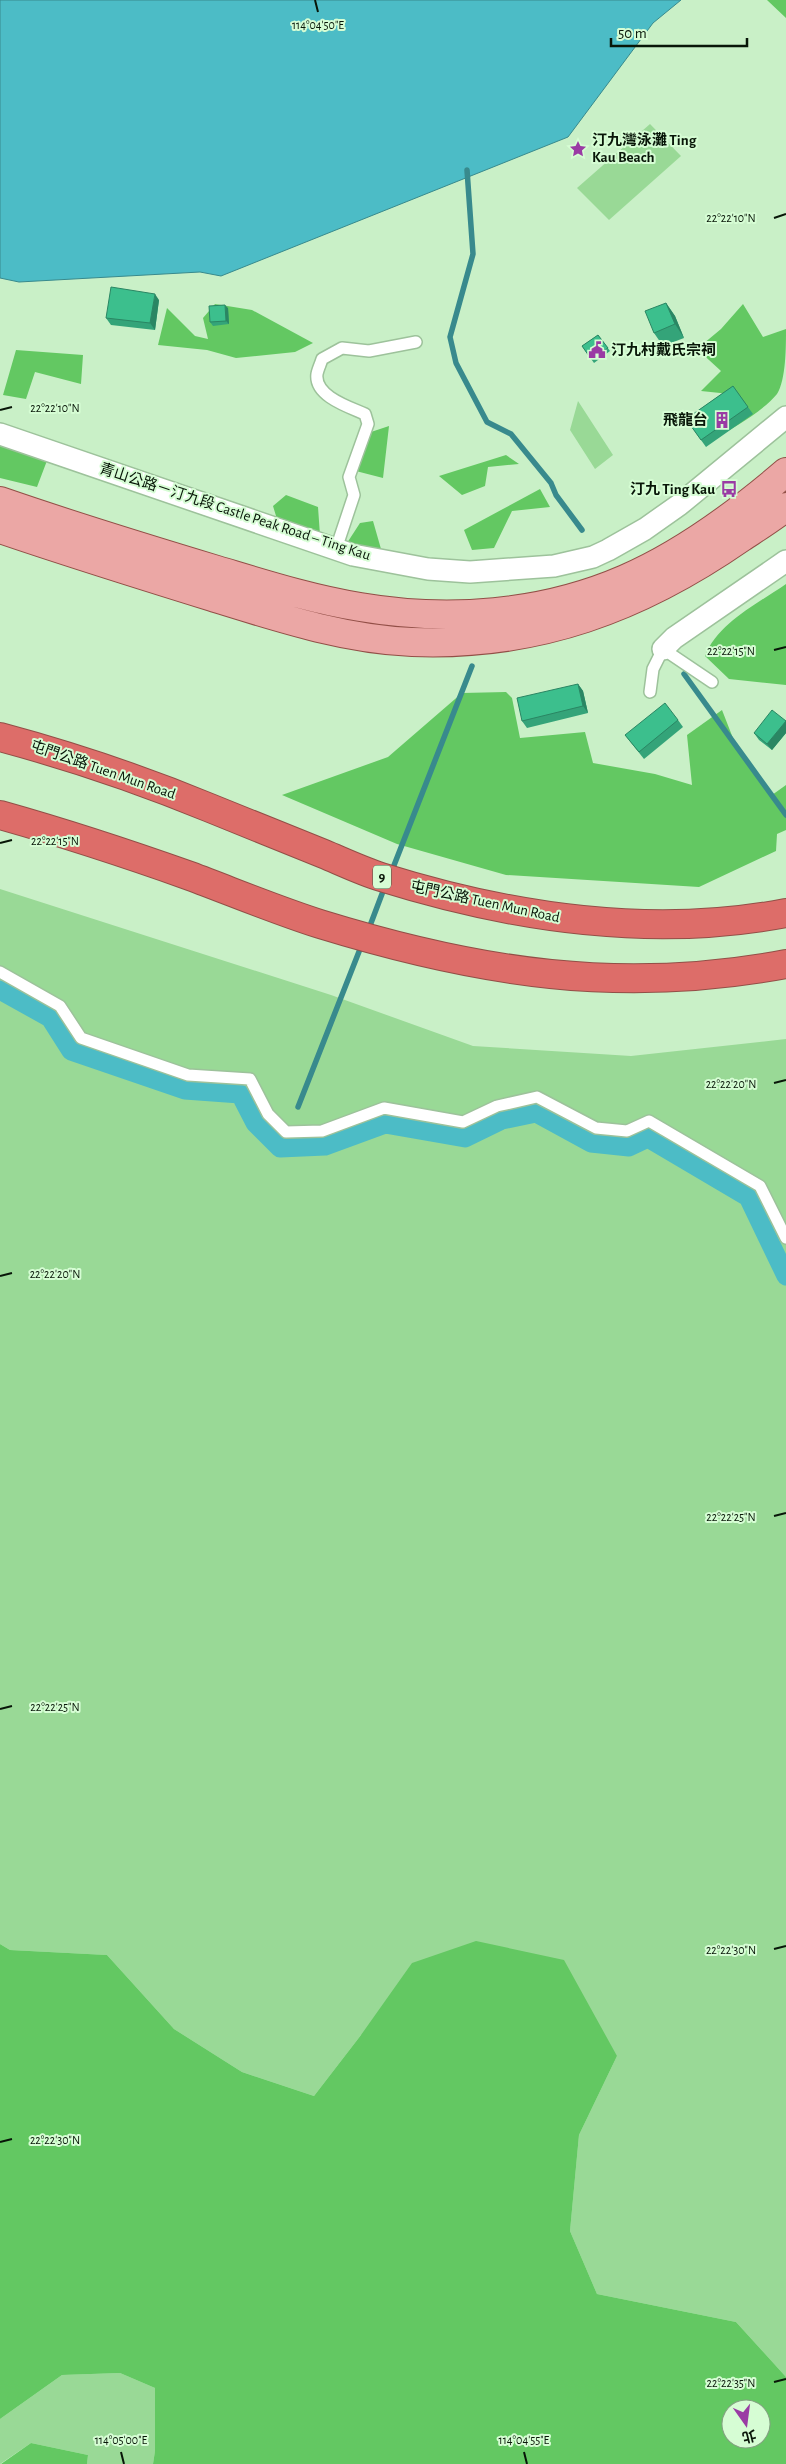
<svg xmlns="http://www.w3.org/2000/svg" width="786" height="2464" font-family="'Alegreya Sans','Noto Sans TC',sans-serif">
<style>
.green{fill:#99d996}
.forest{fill:#63c862;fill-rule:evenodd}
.water{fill:#4cbcc6;stroke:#388a8d}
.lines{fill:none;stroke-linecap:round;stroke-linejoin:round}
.stream{stroke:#388a8d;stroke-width:5.5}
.canal{stroke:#4cbcc6;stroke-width:19}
.lane-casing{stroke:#9dc29b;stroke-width:14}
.street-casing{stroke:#9dc29b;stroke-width:24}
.primary-casing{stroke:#924f47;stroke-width:30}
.highway-casing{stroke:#924f47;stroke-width:30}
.lane{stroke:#fff;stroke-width:11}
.street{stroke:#fff;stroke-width:21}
.primary{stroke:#eba7a5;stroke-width:28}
.highway{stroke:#dd6d69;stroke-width:28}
.wall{fill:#34a479}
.shaded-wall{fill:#2a8663}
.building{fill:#3cbf8d;stroke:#2a8663}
.ticks{fill:none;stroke:#081608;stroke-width:2}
.labels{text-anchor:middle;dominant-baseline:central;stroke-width:4;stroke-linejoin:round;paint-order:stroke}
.shield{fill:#d6fdd4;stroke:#465b45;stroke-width:1}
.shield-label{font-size:14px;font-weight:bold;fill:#081608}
.poi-label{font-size:15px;font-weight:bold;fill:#081608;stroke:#d6fdd4;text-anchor:start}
.street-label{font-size:15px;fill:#081608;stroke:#d6fdd4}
.ticks-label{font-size:12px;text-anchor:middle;fill:#081608;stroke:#d6fdd4;stroke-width:4;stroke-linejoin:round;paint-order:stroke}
</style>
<rect width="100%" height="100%" fill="#c9f0c7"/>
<path class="green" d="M 650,124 L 681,156 L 609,220 L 577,188 Z
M 578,401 L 613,455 L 595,469 L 570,430 Z
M 0,889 L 331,995 L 473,1046 L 631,1056 L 786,1039 L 786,2377 L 736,2322 L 597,2294 L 570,2231 L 579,2135 L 617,2056 L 361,2035 L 314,2096 L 242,2072 L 174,2029 L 107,1955 L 10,1950 L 0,1944 Z
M 120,2373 L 155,2388 L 155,2451 L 153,2464 L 87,2464 L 88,2455 L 31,2443 L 0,2464 L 0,2419 L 62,2375 Z"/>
<path class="forest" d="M 767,0 L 786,0 L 786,18 Z
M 215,304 L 252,310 L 313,343 L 295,352 L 236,358 L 207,350 L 158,345 L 167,308 L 195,336 L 208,339 L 203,318 Z
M 743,304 L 763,337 L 786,329 C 786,347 786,380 777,394 C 761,413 734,427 713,440 L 730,394 L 701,391 L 721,371 L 697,349 L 721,329 Z
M 16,350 L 83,355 L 81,384 L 35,372 L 26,399 L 3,395 Z
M 389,426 L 383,478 L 352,470 L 368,433 Z
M 0,443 L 48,458 L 37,487 L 0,478 Z
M 506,455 L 519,464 L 488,467 L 485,486 L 462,495 L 439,476 Z
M 540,489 L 550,507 L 512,511 L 494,548 L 472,550 L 464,530 Z
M 286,495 L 318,507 L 320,535 L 283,539 L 273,506 Z
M 373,521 L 381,549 L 364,549 L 347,543 L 360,523 Z
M 786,584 L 786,685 L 729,679 L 705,656 C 718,623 757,604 786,584 Z
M 506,692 L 512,698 L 520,738 L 585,732 L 593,763 L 655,774 L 692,785 L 687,735 L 722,710 L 738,751 L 772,795 L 786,785 L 786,830 L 777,834 L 776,851 L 699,887 L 506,875 L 397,844 L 282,795 L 388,757 L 462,693 Z
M 476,1941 L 564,1960 L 617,2056 L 579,2135 L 570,2231 L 597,2294 L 736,2322 L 786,2377 L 786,2464 L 153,2464 L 155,2451 L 155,2388 L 120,2373 L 62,2375 L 0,2419 L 0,1944 L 10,1950 L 107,1955 L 174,2029 L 242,2072 L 314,2096 L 361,2035 L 412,1963 ZM 731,2409 L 761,2409 L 761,2439 L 731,2439 Z
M 31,2443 L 88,2455 L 87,2464 L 1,2464 Z"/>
<path class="water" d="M 0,0 L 681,0 L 653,23 L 568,137 L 221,276 L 200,272 L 19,282 L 0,278 Z"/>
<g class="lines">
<path class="stream" d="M 467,170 L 473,254 L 450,337 L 456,363 L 487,422 L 511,434 L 551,483 L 556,495 L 582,530
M 684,674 L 786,815
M 391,873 L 472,666
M 368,931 L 385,886
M 298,1107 L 362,944"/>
<path class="canal" d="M 0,990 L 50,1018 L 71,1051 L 185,1090 L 240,1094 L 255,1123 L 280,1148 L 325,1146 L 385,1124 L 465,1138 L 502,1120 L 536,1113 L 591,1143 L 629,1147 L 648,1138 L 748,1197 L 786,1276"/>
<g class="lane-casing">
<path id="lane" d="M 336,549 L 354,495 L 349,477 L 368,424 L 365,414 C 349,407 314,396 317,374 C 318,369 321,363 322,359 L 342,348 L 369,351 L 416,342
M 650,692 L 653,669 L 663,649 L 712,682
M 0,972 L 60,1006 L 81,1038 L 188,1075 L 250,1079 L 268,1114 L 286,1132 L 322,1131 L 384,1108 L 463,1122 L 497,1106 L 537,1097 L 596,1128 L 627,1131 L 649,1121 L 760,1186 L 786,1238"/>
</g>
<g class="street-casing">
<path id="street" d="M 0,434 L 353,555 L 428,569 L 470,572 L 554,566 L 593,557 L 608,550 L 645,529 L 679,505 L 786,417
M 663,649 L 674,638 L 786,561"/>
</g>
<g class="primary-casing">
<path id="primary" d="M 0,501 C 72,526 144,548 217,570 C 264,584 311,599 360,607 C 448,622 542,615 625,579 C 683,554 738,513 786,472
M 0,529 C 70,553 141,575 212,597 C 277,617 343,639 412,642 C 537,647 640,608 741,538 C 756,528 772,518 786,507"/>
</g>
<g class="highway-casing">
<path id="highway" d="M 0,737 C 71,756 142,780 210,808 C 248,823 286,839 324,854 C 343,862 362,871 381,877 C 512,918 650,939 786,913
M 0,815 C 64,833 128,854 190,876 C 233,892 276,910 320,924 C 479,973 621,995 786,964"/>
</g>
<use href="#lane" class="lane"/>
<use href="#street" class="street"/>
<use href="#primary" class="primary"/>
<use href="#highway" class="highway"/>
</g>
<path class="wall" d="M 159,300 L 155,330 L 111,325 L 106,318 Z
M 666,303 L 675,316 L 684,338 L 663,346 L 654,333 Z
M 228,308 L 229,324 L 213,326 L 210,322 Z
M 598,335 L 610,351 L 594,363 L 582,346 Z
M 733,386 L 753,414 L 706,447 L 686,419 Z
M 578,684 L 583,691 L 588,713 L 527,728 L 522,721 Z
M 678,720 L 683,727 L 644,759 L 625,735 Z
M 786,721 L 786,733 L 772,750 L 759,740 L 754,733 Z"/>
<path class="shaded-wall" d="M 155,294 L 159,300 L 155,330 L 150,323 Z
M 666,303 L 675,316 L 684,338 L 675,324 Z
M 225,305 L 228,308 L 229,324 L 226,321 Z
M 578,684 L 583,691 L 588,713 L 583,706 Z
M 786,721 L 786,733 L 772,750 L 767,744 Z"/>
<path class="building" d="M 111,287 L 155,294 L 150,323 L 106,318 Z
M 666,303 L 675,324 L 654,333 L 645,311 Z
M 225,305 L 226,321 L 210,322 L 209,306 Z
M 598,335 L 608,348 L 591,359 L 582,346 Z
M 733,386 L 748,407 L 701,440 L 686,419 Z
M 578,684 L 583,706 L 522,721 L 517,698 Z
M 665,703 L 678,720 L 639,752 L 625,735 Z
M 772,710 L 786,721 L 767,744 L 754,733 Z"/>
<path class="ticks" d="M 315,0 L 318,12M 774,218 L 786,214M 0,410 L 12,407M 774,650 L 786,647M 0,843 L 12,840M 774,1083 L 786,1080M 0,1276 L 12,1273M 774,1516 L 786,1513M 0,1709 L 12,1706M 774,1949 L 786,1946M 0,2142 L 12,2139M 774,2382 L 786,2379M 121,2452 L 124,2464M 524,2452 L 527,2464"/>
<defs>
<g id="sight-bare" transform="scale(1.35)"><path d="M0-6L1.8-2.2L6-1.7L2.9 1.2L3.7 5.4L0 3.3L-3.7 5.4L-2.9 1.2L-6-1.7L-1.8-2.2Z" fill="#9a3ba4" stroke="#d6fdd4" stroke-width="2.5" paint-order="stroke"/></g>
<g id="civic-bare" transform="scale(1.35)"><path d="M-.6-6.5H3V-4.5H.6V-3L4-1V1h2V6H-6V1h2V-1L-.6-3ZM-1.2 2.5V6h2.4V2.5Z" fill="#9a3ba4" stroke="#d6fdd4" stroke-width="2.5" paint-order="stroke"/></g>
<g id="building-bare" transform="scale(1.35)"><path d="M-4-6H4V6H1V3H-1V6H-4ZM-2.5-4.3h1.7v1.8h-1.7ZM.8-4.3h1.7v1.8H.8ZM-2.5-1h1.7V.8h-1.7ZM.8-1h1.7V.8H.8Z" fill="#9a3ba4" stroke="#d6fdd4" stroke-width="2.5" paint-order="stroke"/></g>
<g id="bus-bare" transform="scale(1.35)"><path d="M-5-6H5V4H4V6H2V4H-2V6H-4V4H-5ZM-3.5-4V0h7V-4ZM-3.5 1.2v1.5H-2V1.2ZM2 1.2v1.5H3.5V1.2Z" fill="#9a3ba4" stroke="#d6fdd4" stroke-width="2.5" paint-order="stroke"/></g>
</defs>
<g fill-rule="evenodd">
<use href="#sight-bare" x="578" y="149"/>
<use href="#civic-bare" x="597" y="350"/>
<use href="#building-bare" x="722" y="420"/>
<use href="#bus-bare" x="729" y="489"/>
</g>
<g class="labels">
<rect class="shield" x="373" y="865.5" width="18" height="23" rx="4"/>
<g class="shield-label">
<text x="382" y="877">9</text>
</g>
<g class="poi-label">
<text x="592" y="140">汀九灣泳灘 Ting<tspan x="592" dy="17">Kau Beach</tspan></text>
<text x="611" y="350">汀九村戴氏宗祠</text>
<text x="708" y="420" text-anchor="end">飛龍台</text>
<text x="715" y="489" text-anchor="end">汀九 Ting Kau</text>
</g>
<g class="street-label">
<text transform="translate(235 512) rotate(18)">青山公路－汀九段 Castle Peak Road – Ting Kau</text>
<text transform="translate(103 770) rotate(19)">屯門公路 Tuen Mun Road</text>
<text transform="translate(485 902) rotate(12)">屯門公路 Tuen Mun Road</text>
</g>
</g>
<g class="ticks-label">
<text x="318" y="29">114°04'50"E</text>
<text x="731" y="222">22°22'10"N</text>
<text x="55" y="412">22°22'10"N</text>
<text x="731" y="655">22°22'15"N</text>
<text x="55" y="845">22°22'15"N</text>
<text x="731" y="1088">22°22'20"N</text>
<text x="55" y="1278">22°22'20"N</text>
<text x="731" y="1521">22°22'25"N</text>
<text x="55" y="1711">22°22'25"N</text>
<text x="731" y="1954">22°22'30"N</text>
<text x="55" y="2144">22°22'30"N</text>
<text x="731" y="2387">22°22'35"N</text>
<text x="121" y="2444">114°05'00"E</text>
<text x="524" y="2444">114°04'55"E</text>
</g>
<g transform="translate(746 2424) rotate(166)"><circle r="24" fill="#d6fdd4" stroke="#84a182"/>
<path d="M0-4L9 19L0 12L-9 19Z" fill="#9a3ba4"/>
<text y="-8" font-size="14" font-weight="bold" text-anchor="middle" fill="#081608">北</text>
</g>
<path d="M611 38v8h136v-8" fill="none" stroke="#081608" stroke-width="2.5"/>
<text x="618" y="38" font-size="15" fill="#081608" stroke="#d6fdd4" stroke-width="4" paint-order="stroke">50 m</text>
</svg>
